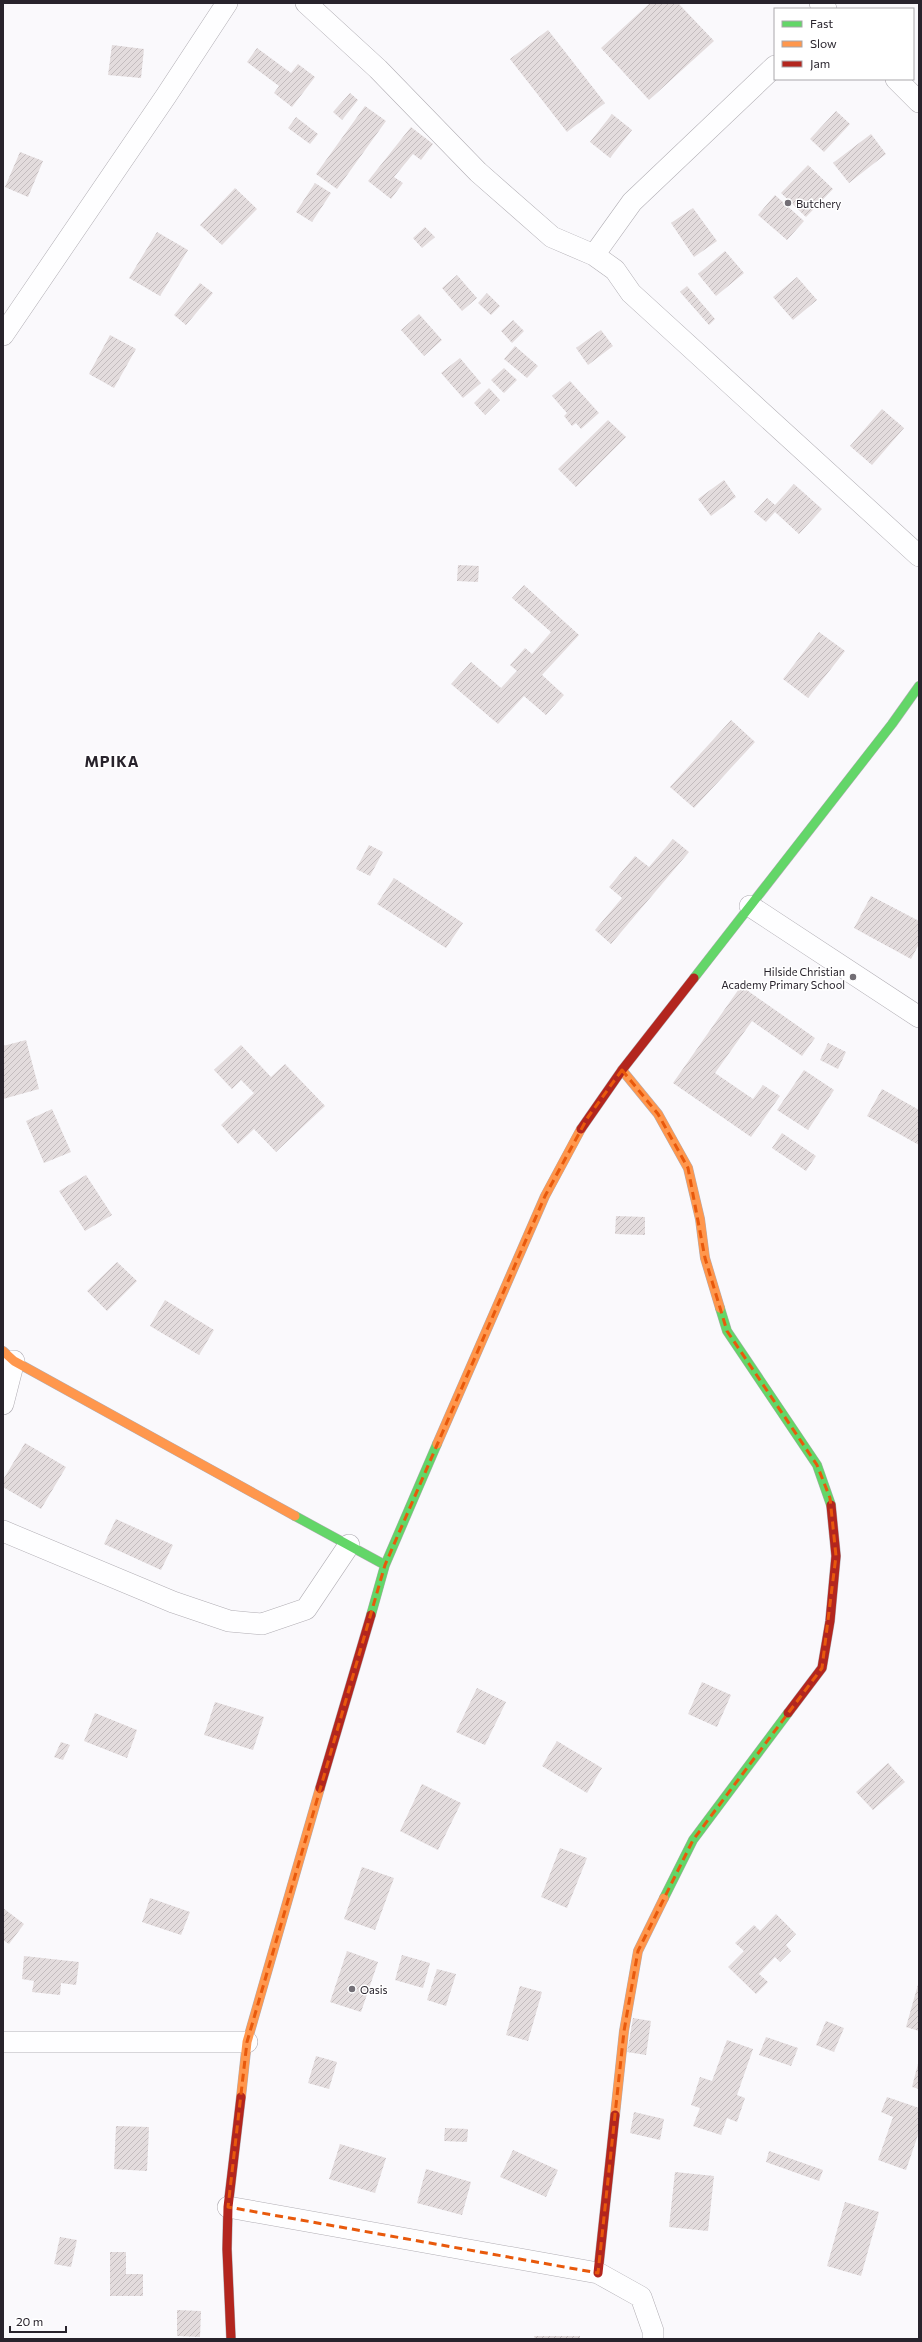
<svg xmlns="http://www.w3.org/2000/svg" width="922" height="2342" font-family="Commissioner,sans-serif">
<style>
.building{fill:url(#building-hatch)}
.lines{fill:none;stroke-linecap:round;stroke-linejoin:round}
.street-casing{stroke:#b1aeb4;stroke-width:22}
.fast-casing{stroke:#b1aeb4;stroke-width:10}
.slow-casing{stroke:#b1aeb4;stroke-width:10}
.jam-casing{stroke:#b1aeb4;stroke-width:10}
.street{stroke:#fefeff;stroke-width:21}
.fast{stroke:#63d668;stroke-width:9}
.slow{stroke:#ff974d;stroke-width:9}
.jam{stroke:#b3261e;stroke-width:9}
.marked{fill:none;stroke:#e8590c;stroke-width:3;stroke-dasharray:8 5;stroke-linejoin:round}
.poi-dot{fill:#726e75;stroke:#fff;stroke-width:1.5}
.labels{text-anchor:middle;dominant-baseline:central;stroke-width:3;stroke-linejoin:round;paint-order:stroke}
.poi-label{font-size:11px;fill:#28232c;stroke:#fff;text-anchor:start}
.district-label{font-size:15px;font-weight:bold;letter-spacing:1px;fill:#28232c;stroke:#fff}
</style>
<defs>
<pattern id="building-hatch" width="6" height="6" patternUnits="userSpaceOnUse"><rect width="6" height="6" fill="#e3dcdd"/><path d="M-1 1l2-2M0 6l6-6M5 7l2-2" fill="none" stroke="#c3bcbe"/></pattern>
</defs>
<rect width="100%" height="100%" fill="#faf9fc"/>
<path class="building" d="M 650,3 L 678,3 L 714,41 L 649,100 L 601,48 Z
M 548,30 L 605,103 L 567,132 L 510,59 Z
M 112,45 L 144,49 L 141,78 L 108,75 Z
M 257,48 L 291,73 L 298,64 L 315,77 L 292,107 L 274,93 L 279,86 L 247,62 Z
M 350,93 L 358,100 L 342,120 L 333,112 Z
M 365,106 L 386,121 L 337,189 L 316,174 Z
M 836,111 L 850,124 L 824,152 L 810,139 Z
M 612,114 L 632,130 L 610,158 L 590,142 Z
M 296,117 L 318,134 L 310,144 L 288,128 Z
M 411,127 L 433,144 L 421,160 L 413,154 L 394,177 L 403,183 L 391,199 L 368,181 Z
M 871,134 L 886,154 L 849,183 L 833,163 Z
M 20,152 L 43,161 L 28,197 L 5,187 Z
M 808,165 L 833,189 L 806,217 L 781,193 Z
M 315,183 L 331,193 L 312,222 L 296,212 Z
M 235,188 L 257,209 L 222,245 L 200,225 Z
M 775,195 L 804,221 L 787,240 L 758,215 Z
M 693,208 L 717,241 L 694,257 L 671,223 Z
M 425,227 L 435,237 L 422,248 L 413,238 Z
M 157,232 L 188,250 L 160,296 L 129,278 Z
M 725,251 L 744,273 L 716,296 L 698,274 Z
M 457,275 L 477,298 L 462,311 L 442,288 Z
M 797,277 L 817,300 L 793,320 L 773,297 Z
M 200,283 L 213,293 L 186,325 L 174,315 Z
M 687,286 L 715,319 L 709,325 L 680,292 Z
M 487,293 L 500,306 L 491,315 L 478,303 Z
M 419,314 L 442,340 L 424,356 L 401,330 Z
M 513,320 L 524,331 L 512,343 L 501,331 Z
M 601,330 L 613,346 L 588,365 L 576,348 Z
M 110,335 L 136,349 L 114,388 L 89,374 Z
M 515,346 L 538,366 L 527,378 L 504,359 Z
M 460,358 L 481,383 L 463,398 L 441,373 Z
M 504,368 L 517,380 L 504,393 L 491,380 Z
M 570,381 L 599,413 L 581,429 L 576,423 L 572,426 L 564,416 L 567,413 L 552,396 Z
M 489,388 L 500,400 L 485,415 L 474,403 Z
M 882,409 L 904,428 L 872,465 L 850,446 Z
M 608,420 L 626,437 L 576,487 L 558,469 Z
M 724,480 L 736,497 L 711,516 L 698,499 Z
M 794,484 L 822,509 L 799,534 L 775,512 L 766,522 L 754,512 L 767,498 L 775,505 Z
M 458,565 L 479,566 L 478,582 L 457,581 Z
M 524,585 L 579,635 L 542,675 L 564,695 L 546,715 L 524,696 L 498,724 L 451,684 L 471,662 L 501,688 L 517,671 L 510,665 L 525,648 L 532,654 L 551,632 L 512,598 Z
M 819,632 L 845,651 L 808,698 L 783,679 Z
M 731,720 L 755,742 L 694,808 L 670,787 Z
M 673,839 L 689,852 L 611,944 L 595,930 L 622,898 L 609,887 L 635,856 L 649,867 Z
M 369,845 L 383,852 L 370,876 L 356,869 Z
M 394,878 L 463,923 L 446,948 L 377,904 Z
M 871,896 L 919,921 L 919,944 L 911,959 L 854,928 Z
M 741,986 L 815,1038 L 802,1056 L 752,1021 L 715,1073 L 753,1099 L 763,1085 L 780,1096 L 751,1137 L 673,1083 Z
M 26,1040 L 39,1089 L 3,1099 L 3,1046 Z
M 828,1043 L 846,1052 L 838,1069 L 820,1060 Z
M 241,1045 L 271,1077 L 285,1064 L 325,1106 L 276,1152 L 254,1129 L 238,1144 L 221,1125 L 254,1093 L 241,1080 L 232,1089 L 214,1070 Z
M 804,1070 L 834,1090 L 808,1130 L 777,1110 Z
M 882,1089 L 919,1110 L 919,1145 L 867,1116 Z
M 52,1109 L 71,1152 L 44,1163 L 26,1121 Z
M 782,1133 L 816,1156 L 806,1171 L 772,1148 Z
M 86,1175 L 112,1215 L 85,1231 L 59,1191 Z
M 616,1216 L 645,1217 L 645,1235 L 615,1234 Z
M 117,1262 L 137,1281 L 107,1311 L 87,1291 Z
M 165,1300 L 214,1330 L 199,1355 L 150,1326 Z
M 25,1443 L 66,1467 L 41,1509 L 3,1487 L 3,1480 Z
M 116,1519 L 173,1545 L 161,1570 L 104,1544 Z
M 702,1682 L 731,1695 L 717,1727 L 688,1714 Z
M 477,1688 L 506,1702 L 485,1745 L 456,1732 Z
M 215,1702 L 264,1717 L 253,1750 L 204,1735 Z
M 95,1713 L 137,1730 L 127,1758 L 84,1741 Z
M 557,1741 L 602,1768 L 587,1793 L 542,1766 Z
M 61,1742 L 70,1745 L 63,1760 L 54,1757 Z
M 888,1763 L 905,1782 L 873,1810 L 856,1792 Z
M 422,1784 L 461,1803 L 438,1850 L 400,1831 Z
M 560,1848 L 587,1858 L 567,1908 L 541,1897 Z
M 362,1867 L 394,1878 L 375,1930 L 344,1919 Z
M 150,1898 L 190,1912 L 181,1935 L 142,1922 Z
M 3,1908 L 24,1924 L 9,1944 L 3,1940 Z
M 776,1914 L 796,1934 L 786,1945 L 791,1951 L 780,1962 L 775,1957 L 759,1974 L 768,1982 L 756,1994 L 728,1967 L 744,1951 L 735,1943 L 754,1925 L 760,1931 Z
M 347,1951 L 378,1962 L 361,2012 L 330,2002 Z
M 402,1955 L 430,1963 L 423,1988 L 395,1980 Z
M 24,1956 L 79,1962 L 76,1985 L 61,1983 L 60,1995 L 32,1992 L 34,1981 L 22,1979 Z
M 437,1969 L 456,1974 L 446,2006 L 427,2000 Z
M 919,1981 L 919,2031 L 906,2027 Z
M 520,1986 L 542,1992 L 528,2041 L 506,2035 Z
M 633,2018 L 651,2021 L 646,2055 L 627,2052 Z
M 826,2021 L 844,2028 L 834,2052 L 816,2045 Z
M 766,2037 L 798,2048 L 791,2066 L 759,2055 Z
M 727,2040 L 753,2049 L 737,2095 L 745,2098 L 737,2122 L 727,2118 L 721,2135 L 693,2126 L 700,2108 L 691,2105 L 700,2077 L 712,2081 Z
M 316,2056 L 337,2062 L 329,2089 L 308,2083 Z
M 919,2060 L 919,2089 L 912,2087 Z
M 887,2097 L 919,2108 L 919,2132 L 906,2170 L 878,2160 L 893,2117 L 881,2112 Z
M 634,2112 L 664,2119 L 660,2140 L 630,2133 Z
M 116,2126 L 149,2127 L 147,2171 L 114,2169 Z
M 445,2128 L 468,2129 L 467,2142 L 444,2141 Z
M 340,2144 L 386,2158 L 375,2193 L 329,2179 Z
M 513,2150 L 558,2170 L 546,2197 L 500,2177 Z
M 769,2151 L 823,2170 L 819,2181 L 766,2162 Z
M 426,2169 L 471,2182 L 462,2215 L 417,2203 Z
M 675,2172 L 714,2176 L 708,2231 L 669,2227 Z
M 845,2202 L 879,2212 L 861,2276 L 827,2266 Z
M 60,2237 L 77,2240 L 71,2267 L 54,2264 Z
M 110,2252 L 126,2252 L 126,2274 L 143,2274 L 143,2296 L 110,2296 Z
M 177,2310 L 201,2311 L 200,2337 L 177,2336 Z
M 534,2336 L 580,2336 L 580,2339 L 535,2339 Z"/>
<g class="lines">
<g class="street-casing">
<path id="street" d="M 306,3 L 378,69 L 478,172 L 552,237 L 594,255
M 820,3 L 826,9
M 775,66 L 632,202 L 594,255 L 615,270 L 631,293 L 919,556
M 896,79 L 919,102
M 3,335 L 166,96 L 227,3
M 750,906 L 919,1017
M 3,1404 L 14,1361
M 3,1531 L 173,1602 L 229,1621 L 262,1624 L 306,1609 L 349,1545
M 3,2042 L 247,2042
M 228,2207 L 598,2273 L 641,2297 L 653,2331 L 653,2339"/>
</g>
<g class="fast-casing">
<path id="fast" d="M 694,978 L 892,724 L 919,686
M 720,1308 L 727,1331 L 817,1465 L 831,1505
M 295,1516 L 385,1565
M 371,1615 L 385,1565 L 437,1444
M 664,1898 L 693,1840 L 788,1713"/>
</g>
<g class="slow-casing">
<path id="slow" d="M 622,1070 L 658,1114 L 688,1168 L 700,1219 L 705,1258 L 720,1308
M 3,1351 L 14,1361 L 295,1516
M 437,1444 L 545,1196 L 581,1129
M 241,2097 L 247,2042 L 320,1788
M 615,2115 L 624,2031 L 638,1951 L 664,1898"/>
</g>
<g class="jam-casing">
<path id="jam" d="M 581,1129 L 622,1070 L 694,978
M 788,1713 L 822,1668 L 830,1621 L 836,1556 L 831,1505
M 320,1788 L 371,1615
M 598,2273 L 615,2115
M 231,2339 L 227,2249 L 228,2207 L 241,2097"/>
</g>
<use href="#street" class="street"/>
<use href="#fast" class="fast"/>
<use href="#slow" class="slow"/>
<use href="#jam" class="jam"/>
</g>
<path class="marked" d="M 622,1070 L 658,1114 L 688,1168 L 705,1258 L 727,1331 L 817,1465 L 830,1498 L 836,1556 L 822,1668 L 693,1840 L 638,1951 L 624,2031 L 598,2273 L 228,2207 L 247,2042 L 385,1565 L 545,1196 L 588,1117 Z"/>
<g class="poi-dot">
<circle cx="788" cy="203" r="4"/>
<circle cx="853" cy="977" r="4"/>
<circle cx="352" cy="1989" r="4"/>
</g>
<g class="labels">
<g class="poi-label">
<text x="796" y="203">Butchery</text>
<text x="845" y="971" text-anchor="end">Hilside Christian<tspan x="845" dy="13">Academy Primary School</tspan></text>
<text x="360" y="1989">Oasis</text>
</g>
<g class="district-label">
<text x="112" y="761">MPIKA</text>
</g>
</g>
<rect width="922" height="2342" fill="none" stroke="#28232c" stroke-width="8"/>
<rect x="774" y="8" width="140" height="72" fill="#ffffff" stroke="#a9a7ab"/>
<rect x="782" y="21" width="20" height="6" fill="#63d668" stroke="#a9a7ab"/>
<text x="810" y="28" font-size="12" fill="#28232c">Fast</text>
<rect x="782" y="41" width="20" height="6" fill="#ff974d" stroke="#a9a7ab"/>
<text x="810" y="48" font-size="12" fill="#28232c">Slow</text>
<rect x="782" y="61" width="20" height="6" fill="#b3261e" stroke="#a9a7ab"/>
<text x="810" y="68" font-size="12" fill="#28232c">Jam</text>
<path d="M10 2326v6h56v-6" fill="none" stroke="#28232c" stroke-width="2"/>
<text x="16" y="2326" font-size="12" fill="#28232c" stroke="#ffffff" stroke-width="3" paint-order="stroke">20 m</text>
</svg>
